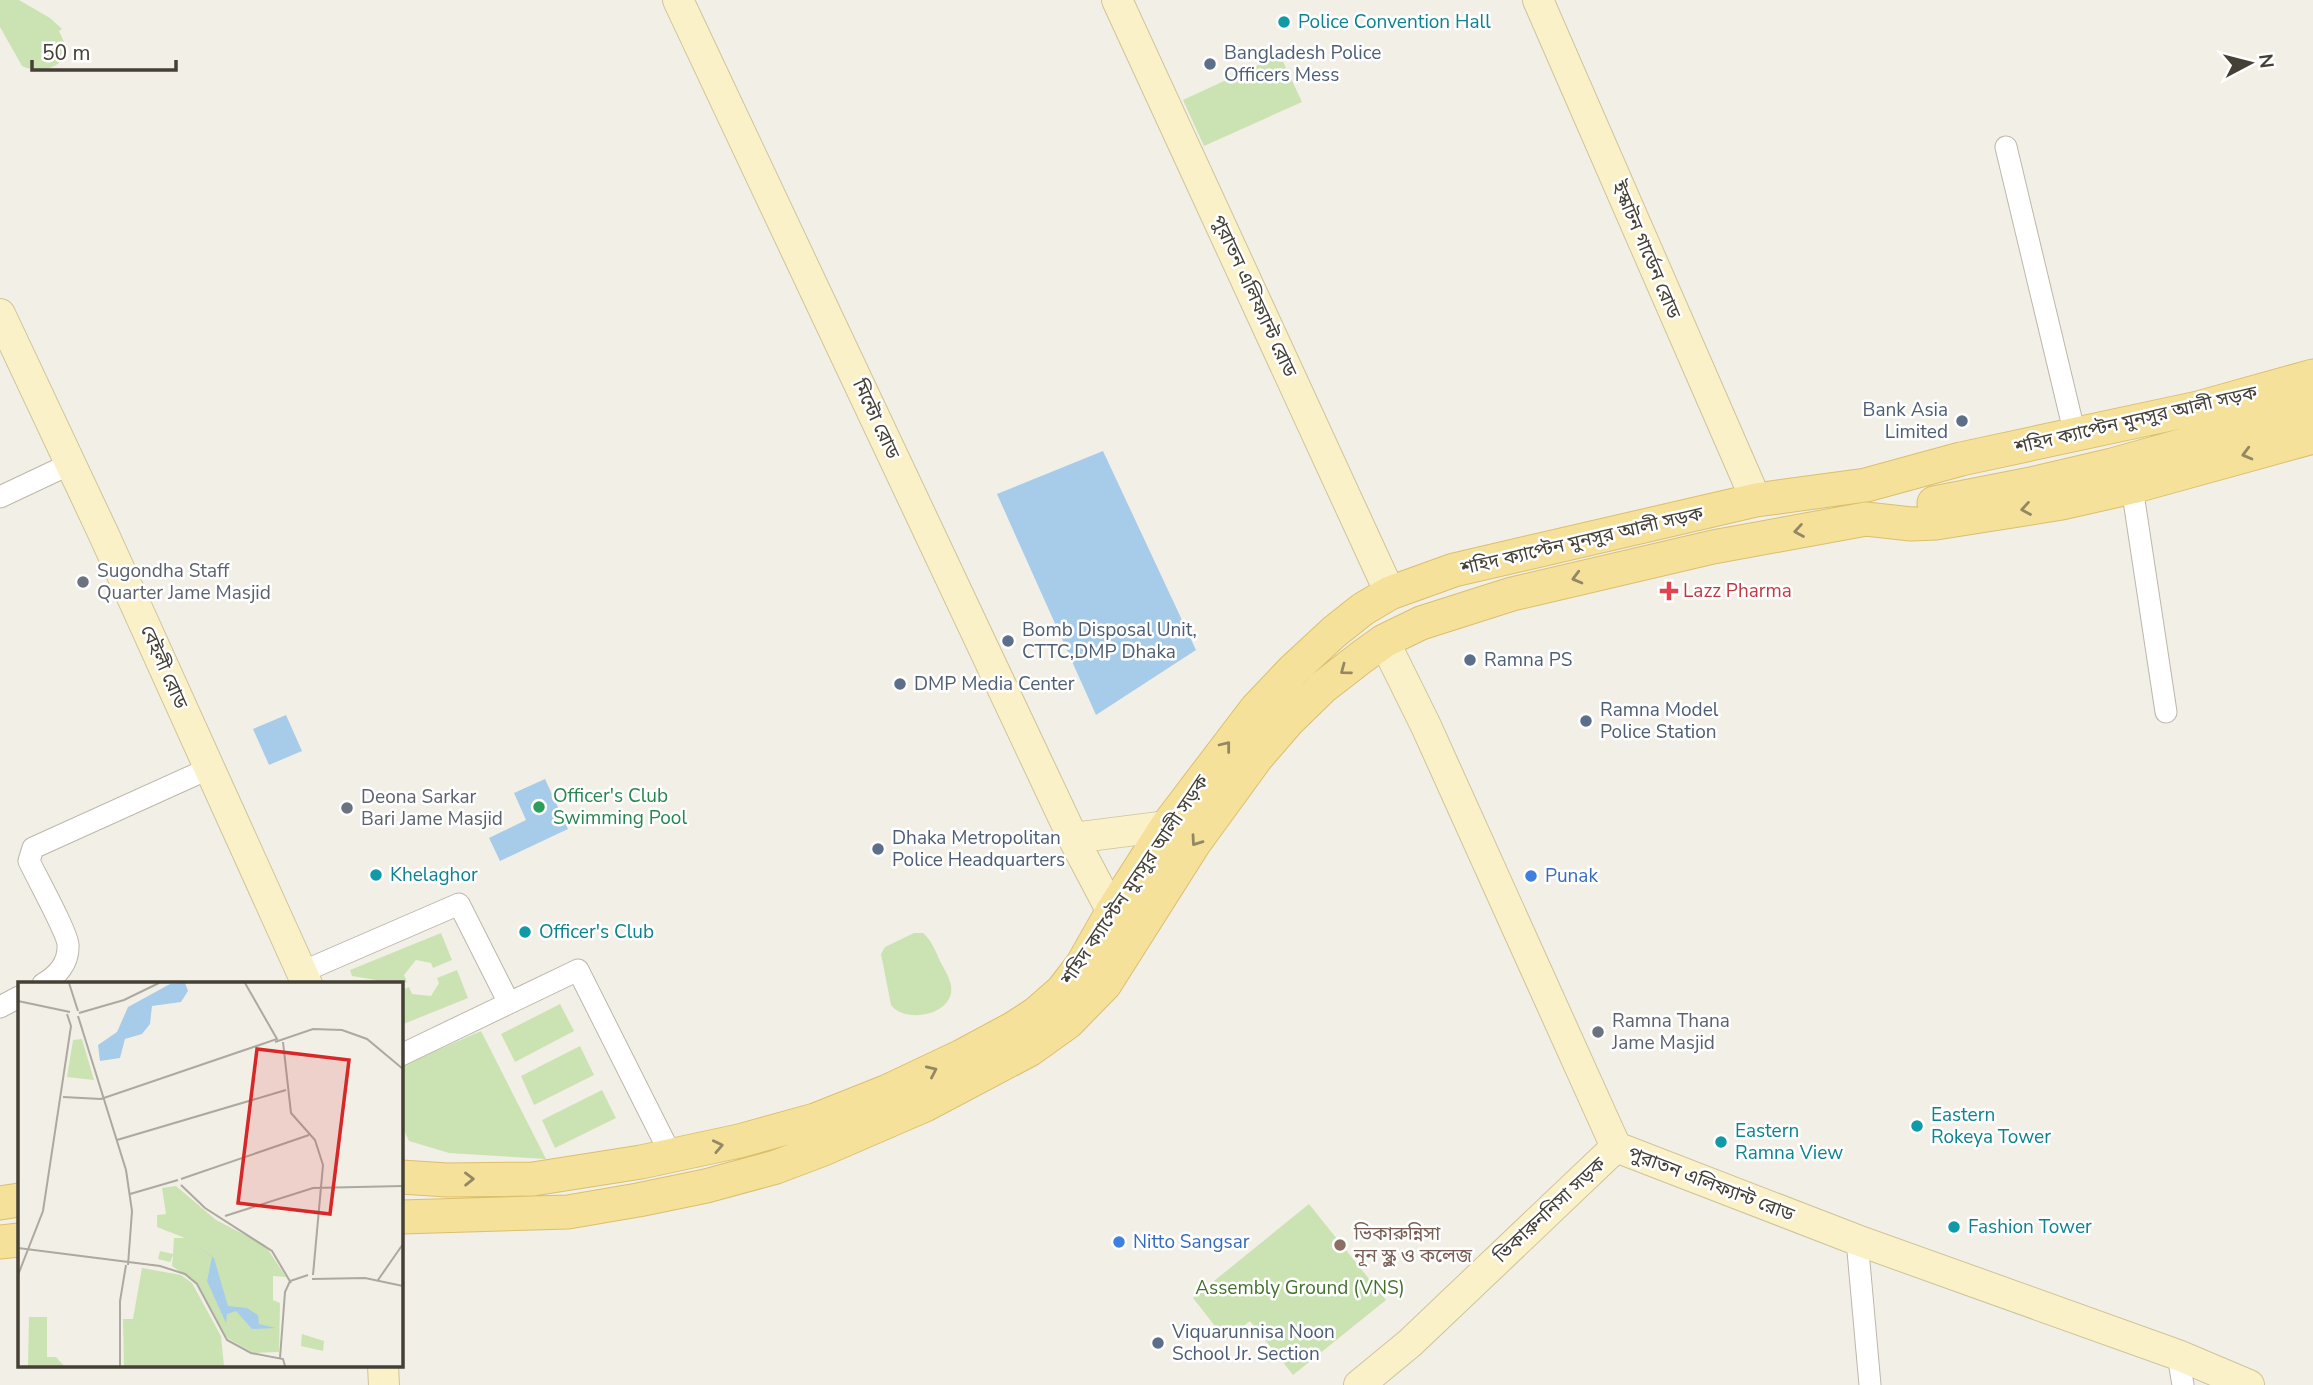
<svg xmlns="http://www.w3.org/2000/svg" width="2313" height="1385" font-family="'Nunito Sans','Noto Sans Bengali',sans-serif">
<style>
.green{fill:#cbe3b2}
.water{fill:#a7ccea}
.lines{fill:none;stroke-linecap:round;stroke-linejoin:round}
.street-casing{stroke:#bdb7aa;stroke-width:23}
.secondary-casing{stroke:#cec499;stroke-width:32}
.primary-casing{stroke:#dabf6d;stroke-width:35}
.street{stroke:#fff;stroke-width:21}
.secondary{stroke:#faf1c8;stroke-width:30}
.primary{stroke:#f6e19b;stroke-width:33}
.oneway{stroke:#948863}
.culture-dot{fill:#0f9aa8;stroke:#fff;stroke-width:2.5}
.service-dot{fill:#5c6f8a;stroke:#fff;stroke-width:2.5}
.worship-dot{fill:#6b7280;stroke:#fff;stroke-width:2.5}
.health-dot{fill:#e0444e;stroke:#fff;stroke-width:2.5}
.leisure-dot{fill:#2e9e5b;stroke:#fff;stroke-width:2.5}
.shop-dot{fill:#3f7fe0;stroke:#fff;stroke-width:2.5}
.education-dot{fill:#8d6e63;stroke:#fff;stroke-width:2.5}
.labels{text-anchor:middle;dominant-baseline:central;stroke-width:5;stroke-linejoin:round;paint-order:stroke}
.culture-label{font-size:19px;fill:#0d838f;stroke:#fff;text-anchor:start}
.service-label{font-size:19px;fill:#4e5e75;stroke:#fff;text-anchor:start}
.street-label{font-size:19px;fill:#444036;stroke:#fff}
.worship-label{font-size:19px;fill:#5b616d;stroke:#fff;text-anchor:start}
.health-label{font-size:19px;fill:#be3a42;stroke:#fff;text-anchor:start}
.leisure-label{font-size:19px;fill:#27864d;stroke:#fff;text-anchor:start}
.shop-label{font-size:19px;fill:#366cbe;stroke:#fff;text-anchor:start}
.education-label{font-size:19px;fill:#785e54;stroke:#fff;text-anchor:start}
.park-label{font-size:19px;fill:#44722e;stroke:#fff}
.inset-road{fill:none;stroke:#aca9a0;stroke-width:2}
.view{fill:#d62828;fill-opacity:0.15;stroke:#d62828;stroke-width:3.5}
.inset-edge{fill:none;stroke:#444036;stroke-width:3.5}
</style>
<rect width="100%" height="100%" fill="#f2efe7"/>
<path class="green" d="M 0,0 L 19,0 L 50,18 L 61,28 L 62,29 L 59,31 L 65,44 L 67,44 C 67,68 40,75 22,66 L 0,27 Z
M 1280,55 L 1302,102 L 1204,146 L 1183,100 Z
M 441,933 L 452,960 L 433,968 L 431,963 L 416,960 L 404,975 L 407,982 L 401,984 L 378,984 L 376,980 L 352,976 L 350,970 Z
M 914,933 L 923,933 C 932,941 935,950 940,961 C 945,971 953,982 951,993 C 947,1016 904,1023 891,1005 L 881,954 L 885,947 Z
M 457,970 L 468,998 L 401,1025 L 401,990 L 409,987 L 412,994 L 431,996 L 439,983 L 437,978 Z
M 560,1004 L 574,1031 L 515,1062 L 501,1034 Z
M 481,1031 L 546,1159 L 449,1153 L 409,1141 L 401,1124 L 401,1066 Z
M 580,1046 L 594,1075 L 534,1105 L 521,1076 Z
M 602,1090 L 616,1118 L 555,1148 L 542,1120 Z
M 1309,1204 L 1386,1300 L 1293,1375 L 1250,1321 L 1226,1340 L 1193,1298 Z"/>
<path class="water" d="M 1103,451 L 1196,650 L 1096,715 L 997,494 Z
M 286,715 L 302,751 L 269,765 L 253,729 Z
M 545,779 L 568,829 L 500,861 L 489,838 L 526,820 L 514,793 Z"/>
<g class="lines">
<g class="street-casing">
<path id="street" d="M 2006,147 L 2075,435
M 2132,487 L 2166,712
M 0,497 L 70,464
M 302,972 L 459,904 L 509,1003
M 43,984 C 57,976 69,963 68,945 C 68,934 36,876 29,861 L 33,848 L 210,768
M 0,1007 L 19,997
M 401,1055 L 578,970 L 671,1155
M 1857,1240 L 1870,1385
M 2178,1355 L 2183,1385"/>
</g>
<g class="secondary-casing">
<path id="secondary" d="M 678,0 L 1073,838 L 1112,912
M 1117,0 L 1390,593
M 1538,0 L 1756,500
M 0,314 L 104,535 L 307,984
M 1384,641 L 1426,726 L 1616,1147 L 1857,1240 L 2178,1355 L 2249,1385
M 1073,838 L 1167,826
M 383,1366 L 384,1385
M 1359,1385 L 1410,1343 L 1616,1147"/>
</g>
<g class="primary-casing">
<path id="primary" d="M 1934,503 L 2031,484 L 2112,465 L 2313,409
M 401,1177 L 447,1180 L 533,1179 L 641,1162 L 739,1141 L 815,1120 L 888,1091 L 962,1056 L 1014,1028 L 1037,1013 L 1062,991 L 1082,965 L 1112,912 L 1167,826 L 1256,709 L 1293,670 L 1334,632 L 1363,609 L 1390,593 L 1454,570 L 1756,500 L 1866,485 L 1961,459 L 2198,408 L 2313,376
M 0,1203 L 19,1200
M 401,1217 L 568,1212 L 638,1200 L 706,1186 L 776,1167 L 821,1150 L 925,1105 L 1029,1050 L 1068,1022 L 1105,984 L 1195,842 L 1257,757 L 1288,721 L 1323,687 L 1363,656 L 1384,641 L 1421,623 L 1512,594 L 1713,547 L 1866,519 L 1911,524 L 1936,523 L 2062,503 L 2132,487 L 2313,437
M 0,1242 L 19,1240"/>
</g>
<use href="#street" class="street"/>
<use href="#secondary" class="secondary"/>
<use href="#primary" class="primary"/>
</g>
<defs><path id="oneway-chevron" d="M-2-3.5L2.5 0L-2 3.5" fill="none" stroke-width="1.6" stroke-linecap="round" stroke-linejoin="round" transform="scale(1.75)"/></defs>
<g class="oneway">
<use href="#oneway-chevron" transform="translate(2247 454) rotate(165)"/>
<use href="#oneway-chevron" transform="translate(2026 509) rotate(170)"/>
<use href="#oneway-chevron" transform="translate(1799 531) rotate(170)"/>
<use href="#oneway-chevron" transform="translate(1577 578) rotate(165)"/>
<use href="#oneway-chevron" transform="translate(1345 670) rotate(143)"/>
<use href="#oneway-chevron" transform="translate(1226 746) rotate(-52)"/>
<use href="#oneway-chevron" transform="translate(1196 841) rotate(125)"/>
<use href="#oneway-chevron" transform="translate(932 1071) rotate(-25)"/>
<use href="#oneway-chevron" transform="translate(718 1146) rotate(-12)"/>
<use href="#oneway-chevron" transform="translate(469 1179) rotate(-1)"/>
</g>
<g class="culture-dot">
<circle cx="1284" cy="22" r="7"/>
<circle cx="376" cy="875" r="7"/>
<circle cx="525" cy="932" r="7"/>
<circle cx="1917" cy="1126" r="7"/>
<circle cx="1721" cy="1142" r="7"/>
<circle cx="1954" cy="1227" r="7"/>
</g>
<g class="service-dot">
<circle cx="1210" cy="64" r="7"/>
<circle cx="1962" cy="421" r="7"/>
<circle cx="1008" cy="641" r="7"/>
<circle cx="1470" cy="660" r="7"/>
<circle cx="900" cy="684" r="7"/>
<circle cx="1586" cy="721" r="7"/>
<circle cx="878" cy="849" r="7"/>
<circle cx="1158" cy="1343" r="7"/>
</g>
<g class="worship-dot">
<circle cx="83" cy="582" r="7"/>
<circle cx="347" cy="808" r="7"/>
<circle cx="1598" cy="1032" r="7"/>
</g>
<path class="health-dot" d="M1665.5 580.5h7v7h7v7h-7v7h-7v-7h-7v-7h7z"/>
<circle class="leisure-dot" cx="539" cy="807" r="7"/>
<g class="shop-dot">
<circle cx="1531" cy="876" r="7"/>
<circle cx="1119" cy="1242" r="7"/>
</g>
<circle class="education-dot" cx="1340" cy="1245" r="7"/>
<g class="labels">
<g class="culture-label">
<text x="1298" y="22">Police Convention Hall</text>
<text x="390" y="875">Khelaghor</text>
<text x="539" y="932">Officer's Club</text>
<text x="1931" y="1115">Eastern<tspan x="1931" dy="22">Rokeya Tower</tspan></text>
<text x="1735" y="1131">Eastern<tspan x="1735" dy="22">Ramna View</tspan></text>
<text x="1968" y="1227">Fashion Tower</text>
</g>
<g class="service-label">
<text x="1224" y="53">Bangladesh Police<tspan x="1224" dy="22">Officers Mess</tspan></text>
<text x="1948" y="410" text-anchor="end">Bank Asia<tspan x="1948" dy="22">Limited</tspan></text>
<text x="1022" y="630">Bomb Disposal Unit,<tspan x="1022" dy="22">CTTC,DMP Dhaka</tspan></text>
<text x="1484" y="660">Ramna PS</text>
<text x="914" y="684">DMP Media Center</text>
<text x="1600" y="710">Ramna Model<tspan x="1600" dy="22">Police Station</tspan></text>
<text x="892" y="838">Dhaka Metropolitan<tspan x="892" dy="22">Police Headquarters</tspan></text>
<text x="1172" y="1332">Viquarunnisa Noon<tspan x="1172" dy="22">School Jr. Section</tspan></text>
</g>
<g class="street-label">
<text transform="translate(1646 250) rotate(67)">ইস্কাটন গার্ডেন রোড</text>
<text transform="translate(1254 296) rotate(65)">পুরাতন এলিফ্যান্ট রোড</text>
<text transform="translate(876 419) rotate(65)">মিন্টো রোড</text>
<text transform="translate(2136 420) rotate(-13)">শহিদ ক্যাপ্টেন মুনসুর আলী সড়ক</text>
<text transform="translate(1582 541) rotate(-13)">শহিদ ক্যাপ্টেন মুনসুর আলী সড়ক</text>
<text transform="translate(164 667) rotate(66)">বেইলী রোড</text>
<text transform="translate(1135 880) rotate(-56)">শহিদ ক্যাপ্টেন মুনসুর আলী সড়ক</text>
<text transform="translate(1711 1184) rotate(21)">পুরাতন এলিফ্যান্ট রোড</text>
<text transform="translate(1550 1210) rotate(-43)">ভিকারুননিসা সড়ক</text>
</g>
<g class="worship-label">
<text x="97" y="571">Sugondha Staff<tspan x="97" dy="22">Quarter Jame Masjid</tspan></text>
<text x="361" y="797">Deona Sarkar<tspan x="361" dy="22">Bari Jame Masjid</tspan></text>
<text x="1612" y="1021">Ramna Thana<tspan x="1612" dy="22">Jame Masjid</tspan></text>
</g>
<g class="health-label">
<text x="1683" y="591">Lazz Pharma</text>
</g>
<g class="leisure-label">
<text x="553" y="796">Officer's Club<tspan x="553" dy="22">Swimming Pool</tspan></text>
</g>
<g class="shop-label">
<text x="1545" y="876">Punak</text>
<text x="1133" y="1242">Nitto Sangsar</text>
</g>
<g class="education-label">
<text x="1354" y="1234">ভিকারুন্নিসা<tspan x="1354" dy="22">নূন স্কুল ও কলেজ</tspan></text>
</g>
<g class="park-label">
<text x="1300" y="1288">Assembly Ground (VNS)</text>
</g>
</g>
<g transform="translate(18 982)">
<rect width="385" height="385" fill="#f2efe7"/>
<path d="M 64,57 L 76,98 L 49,95 L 55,58 ZM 158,204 L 198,238 L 247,263 L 268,295 L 255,294 L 255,318 L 262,321 L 261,370 L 236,371 L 209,356 L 180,302 L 154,284 L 155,273 L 152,280 L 140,277 L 142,269 L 155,272 L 156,256 L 167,256 L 139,245 L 139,233 L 148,232 L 144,206 ZM 124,286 L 163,293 L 174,301 L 203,354 L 206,384 L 106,384 L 105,337 L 115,337 ZM 11,335 L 29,335 L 29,375 L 38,375 L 46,384 L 10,384 ZM 284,352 L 306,359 L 305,369 L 283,364 Z" fill="#cbe3b2"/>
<path d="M 167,1 L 170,9 L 163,20 L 134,24 L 132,42 L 124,52 L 107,57 L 102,76 L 82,79 L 80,63 L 99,50 L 110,25 L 152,2 ZM 174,260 L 196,276 L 210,324 L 229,326 L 240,333 L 241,342 L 258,346 L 234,347 L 218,329 L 209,332 L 208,341 L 189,299 L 194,275 Z" fill="#a7ccea"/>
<path class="inset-road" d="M 51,1 L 60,29M 0,19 L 52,30M 61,31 L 106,18 L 141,1M 60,34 L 108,188 L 114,229 L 110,283M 257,60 L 295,47 L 324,48 L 349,57 L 385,87M 265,60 L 273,131 L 297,158 L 305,183 L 295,293M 45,115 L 83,117 L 259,57 L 227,1M 99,158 L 268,108M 163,197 L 291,153M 163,203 L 187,226 L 254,269 L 273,301M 112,212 L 160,198M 207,234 L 295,206 L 385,204M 0,266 L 142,284 L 167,292 L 179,302 L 209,358 L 233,371 L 265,377 L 267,384M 0,293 L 25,229 L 53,44 L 49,32M 294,297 L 347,296 L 385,304M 360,298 L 385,262M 262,376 L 267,310 L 272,299 L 290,293M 102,384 L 102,319 L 108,283"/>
<path class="view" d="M 239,67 L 331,78 L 312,232 L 220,221 Z"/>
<rect width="385" height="385" class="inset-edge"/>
</g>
<g transform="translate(2250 63) rotate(83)" stroke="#ffffff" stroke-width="5" paint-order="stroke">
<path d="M0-5L12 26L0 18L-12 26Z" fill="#444036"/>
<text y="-10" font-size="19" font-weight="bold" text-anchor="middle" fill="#444036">N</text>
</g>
<path d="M32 60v10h144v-10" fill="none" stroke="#444036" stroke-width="3.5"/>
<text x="42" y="60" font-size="21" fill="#444036" stroke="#ffffff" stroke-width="5" paint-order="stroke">50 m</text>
</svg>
